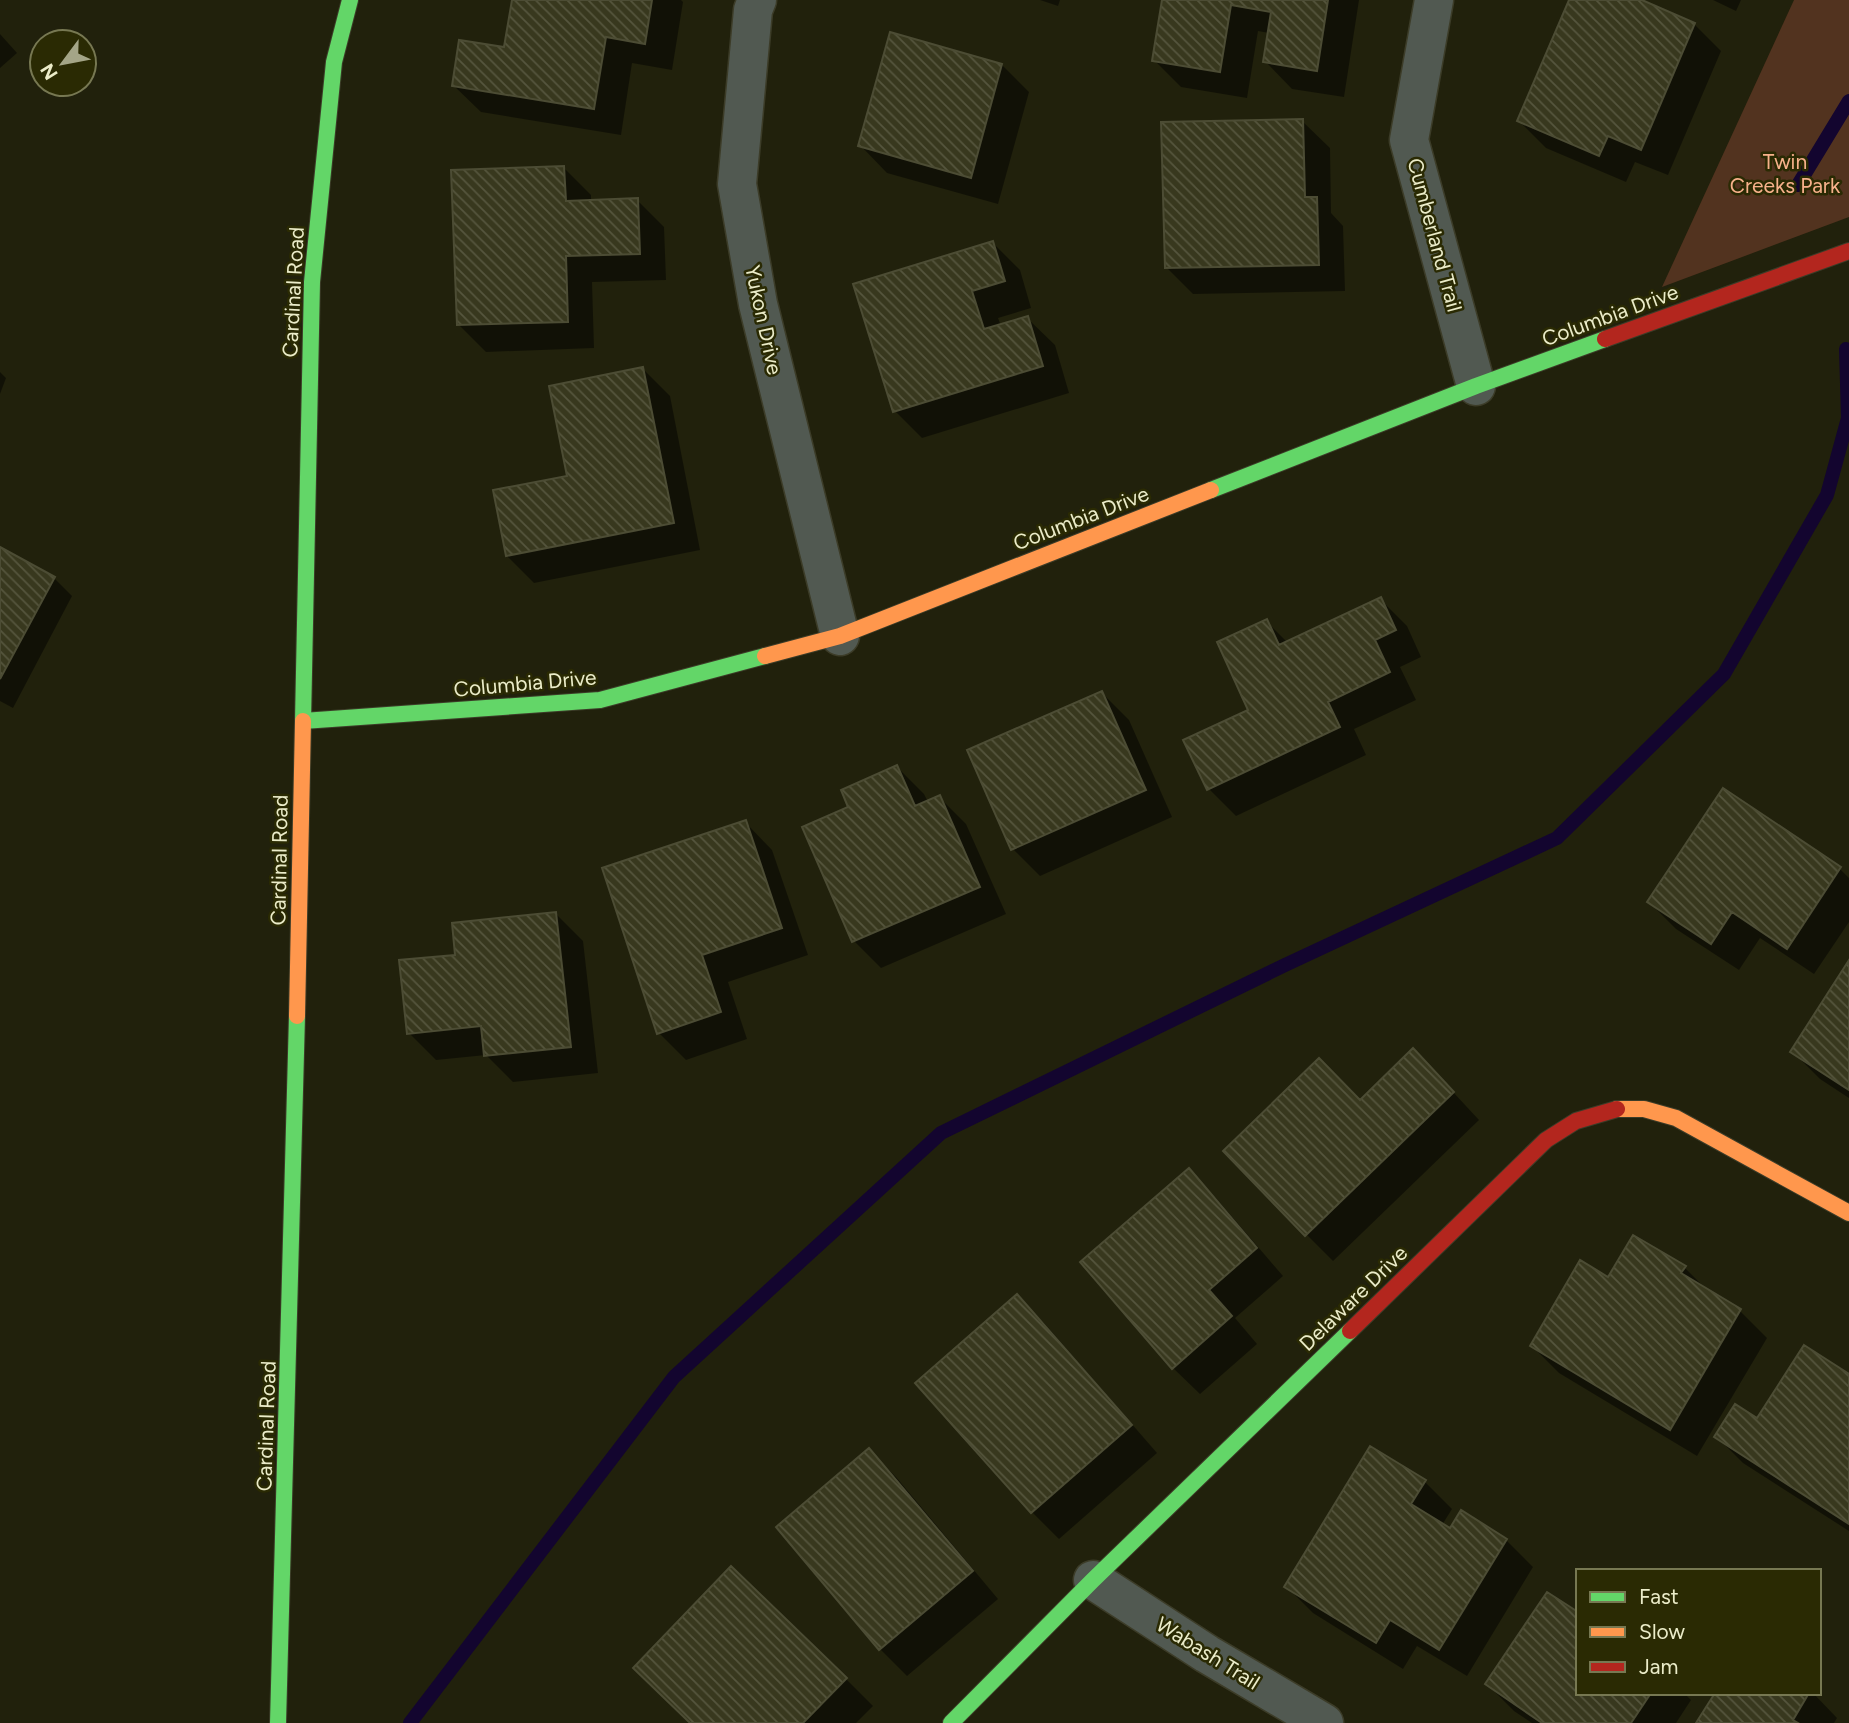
<svg xmlns="http://www.w3.org/2000/svg" width="1849" height="1723" font-family="Figtree,sans-serif">
<style>
.park{fill:#52331f}
.shadow{fill:#0007}
.lines{fill:none;stroke-linecap:round;stroke-linejoin:round}
.stream{stroke:#13052f;stroke-width:14}
.building{fill:url(#building-back-hatch);stroke:#4c4c34;stroke-width:2}
.street-casing{stroke:#3c3c28;stroke-width:41}
.fast-casing{stroke:#3c3c28;stroke-width:18}
.slow-casing{stroke:#3c3c28;stroke-width:18}
.jam-casing{stroke:#3c3c28;stroke-width:18}
.street{stroke:#515951;stroke-width:38}
.fast{stroke:#63d668;stroke-width:16}
.slow{stroke:#ff974d;stroke-width:16}
.jam{stroke:#b3261e;stroke-width:16}
.labels{text-anchor:middle;dominant-baseline:central;stroke-width:5;stroke-linejoin:round;paint-order:stroke}
.park-label{font-size:21px;fill:#f7b18b;stroke:#2a2a03}
.street-label{font-size:21px;fill:#ebecc9;stroke:#2a2a03}
</style>
<defs>
<pattern id="building-back-hatch" width="6" height="6" patternUnits="userSpaceOnUse" patternTransform="scale(1.75)"><rect width="6" height="6" fill="#38381e"/><path d="M-1 5l2 2M0 0l6 6M5-1l2 2" fill="none" stroke="#55553d"/></pattern>
</defs>
<rect width="100%" height="100%" fill="#21210c"/>
<path class="park" d="M 1794,0 L 1849,0 L 1849,217 L 1662,287 Z"/>
<path class="shadow" d="M 513,0 L 681,0 L 683,2 L 672,70 L 632,63 L 621,135 L 481,112 L 453,85 L 506,49 Z
M 1040,0 L 1060,0 L 1058,6 Z
M 1163,0 L 1359,0 L 1344,97 L 1292,89 L 1265,61 L 1269,33 L 1258,31 L 1247,98 L 1181,87 L 1154,60 Z
M 1571,0 L 1638,0 L 1694,24 L 1721,51 L 1668,175 L 1635,162 L 1626,182 L 1546,148 L 1519,121 Z
M 1713,0 L 1741,0 L 1736,11 Z
M 0,34 L 17,53 L 0,68 Z
M 1002,65 L 1029,92 L 998,204 L 887,173 L 860,145 Z
M 1302,121 L 1330,148 L 1331,213 L 1343,226 L 1345,291 L 1193,294 L 1166,267 Z
M 564,168 L 591,195 L 591,201 L 637,200 L 664,227 L 666,280 L 592,282 L 594,348 L 486,352 L 459,325 Z
M 993,243 L 1020,270 L 1031,308 L 998,318 L 1001,326 L 1027,318 L 1055,345 L 1069,393 L 922,438 L 895,411 Z
M 643,369 L 670,396 L 700,550 L 534,583 L 507,556 L 569,477 Z
M 0,372 L 6,378 L 0,394 Z
M 0,549 L 54,578 L 72,596 L 13,708 L 0,701 Z
M 1380,599 L 1407,626 L 1421,657 L 1400,667 L 1416,700 L 1354,729 L 1366,755 L 1236,816 L 1209,789 L 1250,711 L 1266,621 L 1288,643 Z
M 1102,693 L 1129,720 L 1172,817 L 1040,876 L 1013,849 Z
M 897,767 L 924,794 L 928,802 L 939,797 L 966,824 L 1006,914 L 881,968 L 854,941 L 850,808 Z
M 745,822 L 772,850 L 808,955 L 728,982 L 747,1039 L 686,1060 L 659,1033 Z
M 1840,869 L 1849,878 L 1849,922 L 1814,974 L 1760,938 L 1739,970 L 1676,929 L 1649,902 Z
M 556,914 L 583,941 L 598,1073 L 513,1082 L 486,1055 L 436,1060 L 409,1033 L 457,956 Z
M 1849,963 L 1849,1098 L 1820,1079 L 1793,1052 Z
M 1440,1078 L 1479,1120 L 1333,1261 L 1306,1234 L 1360,1102 Z
M 1188,1170 L 1215,1197 L 1283,1276 L 1235,1318 L 1257,1344 L 1200,1394 L 1173,1368 Z
M 1685,1268 L 1708,1291 L 1740,1311 L 1767,1338 L 1697,1456 L 1559,1373 L 1532,1346 L 1608,1279 Z
M 1017,1296 L 1044,1323 L 1157,1453 L 1059,1539 L 1032,1512 Z
M 1849,1376 L 1849,1531 L 1743,1463 L 1716,1436 L 1758,1421 Z
M 869,1450 L 896,1477 L 998,1599 L 907,1676 L 880,1649 Z
M 1425,1482 L 1452,1509 L 1442,1525 L 1451,1530 L 1461,1513 L 1506,1540 L 1533,1567 L 1467,1676 L 1417,1646 L 1403,1669 L 1313,1613 L 1286,1586 Z
M 846,1679 L 873,1706 L 856,1723 L 691,1723 Z
M 1487,1684 L 1578,1693 L 1684,1693 L 1691,1700 L 1676,1723 L 1532,1723 L 1514,1711 Z
M 1717,1693 L 1813,1693 L 1837,1718 L 1834,1723 L 1698,1723 Z"/>
<g class="lines">
<path class="stream" d="M 1798,185 L 1849,101
M 410,1723 L 674,1377 L 941,1133 L 1285,965 L 1557,838 L 1724,674 L 1827,495 L 1848,418 L 1846,349"/>
</g>
<path class="building" d="M 512,0 L 652,0 L 645,44 L 606,37 L 594,109 L 452,86 L 459,40 L 504,47 Z
M 1162,0 L 1328,0 L 1317,71 L 1263,62 L 1271,12 L 1231,5 L 1220,72 L 1152,61 Z
M 1569,0 L 1642,0 L 1695,23 L 1641,150 L 1608,136 L 1599,156 L 1517,121 Z
M 890,32 L 1002,64 L 971,178 L 858,146 Z
M 1303,119 L 1305,197 L 1317,197 L 1319,265 L 1165,268 L 1161,122 Z
M 564,166 L 566,201 L 638,198 L 640,254 L 566,256 L 568,322 L 457,325 L 451,170 Z
M 993,241 L 1005,281 L 972,291 L 984,329 L 1028,316 L 1043,366 L 893,412 L 853,284 Z
M 643,367 L 674,523 L 506,556 L 493,490 L 567,476 L 549,386 Z
M 0,547 L 55,577 L 0,679 Z
M 1381,597 L 1396,630 L 1375,640 L 1390,672 L 1328,702 L 1340,727 L 1207,790 L 1183,740 L 1248,710 L 1217,642 L 1267,619 L 1279,645 Z
M 1102,691 L 1146,790 L 1011,850 L 967,750 Z
M 897,765 L 915,806 L 940,795 L 980,887 L 852,942 L 802,827 L 848,807 L 841,790 Z
M 1723,788 L 1841,867 L 1787,949 L 1732,912 L 1711,944 L 1647,902 Z
M 746,820 L 782,928 L 702,955 L 721,1012 L 657,1034 L 602,868 Z
M 556,912 L 571,1047 L 484,1056 L 481,1026 L 407,1034 L 399,960 L 455,955 L 452,923 Z
M 1849,960 L 1849,1090 L 1790,1052 Z
M 1413,1048 L 1454,1092 L 1305,1236 L 1223,1151 L 1319,1058 L 1360,1100 Z
M 1189,1168 L 1257,1248 L 1209,1290 L 1232,1316 L 1172,1369 L 1080,1262 Z
M 1633,1235 L 1686,1266 L 1681,1273 L 1741,1309 L 1670,1430 L 1530,1346 L 1580,1260 L 1608,1277 Z
M 1017,1294 L 1132,1425 L 1031,1513 L 915,1383 Z
M 1804,1345 L 1849,1374 L 1849,1524 L 1714,1437 L 1735,1404 L 1757,1418 Z
M 1370,1446 L 1426,1480 L 1411,1504 L 1450,1528 L 1461,1510 L 1507,1539 L 1439,1650 L 1390,1620 L 1376,1643 L 1284,1587 Z
M 869,1448 L 973,1571 L 879,1650 L 776,1527 Z
M 731,1566 L 847,1678 L 803,1723 L 690,1723 L 633,1668 Z
M 1547,1592 L 1578,1612 L 1578,1693 L 1651,1693 L 1631,1723 L 1542,1723 L 1485,1684 Z
M 1715,1693 L 1809,1693 L 1793,1720 L 1798,1723 L 1696,1723 Z"/>
<g class="lines">
<g class="street-casing">
<path id="street" d="M 757,0 L 753,10 L 737,184 L 758,304 L 840,636
M 1434,0 L 1409,140 L 1476,386
M 1093,1580 L 1207,1654 L 1324,1723"/>
</g>
<g class="fast-casing">
<path id="fast" d="M 1211,490 L 1476,386 L 1605,339
M 303,721 L 600,700 L 765,656
M 303,721 L 312,282 L 334,62 L 350,0
M 278,1723 L 297,1016
M 951,1723 L 1093,1580 L 1350,1331"/>
</g>
<g class="slow-casing">
<path id="slow" d="M 765,656 L 840,636 L 1211,490
M 297,1016 L 303,721
M 1617,1109 L 1644,1109 L 1676,1118 L 1849,1213"/>
</g>
<g class="jam-casing">
<path id="jam" d="M 1605,339 L 1849,251
M 1350,1331 L 1546,1140 L 1576,1121 L 1617,1109"/>
</g>
<use href="#street" class="street"/>
<use href="#fast" class="fast"/>
<use href="#slow" class="slow"/>
<use href="#jam" class="jam"/>
</g>
<g class="labels">
<g class="park-label">
<text x="1785" y="161">Twin<tspan x="1785" dy="24">Creeks Park</tspan></text>
</g>
<g class="street-label">
<text transform="translate(1435 235) rotate(75)">Cumberland Trail</text>
<text transform="translate(293 292) rotate(-87)">Cardinal Road</text>
<text transform="translate(1610 315) rotate(-20)">Columbia Drive</text>
<text transform="translate(764 320) rotate(78)">Yukon Drive</text>
<text transform="translate(1081 518) rotate(-21)">Columbia Drive</text>
<text transform="translate(525 683) rotate(-5)">Columbia Drive</text>
<text transform="translate(279 860) rotate(-89)">Cardinal Road</text>
<text transform="translate(1353 1298) rotate(-44)">Delaware Drive</text>
<text transform="translate(266 1426) rotate(-88)">Cardinal Road</text>
<text transform="translate(1208 1653) rotate(32)">Wabash Trail</text>
</g>
</g>
<rect x="1576" y="1569" width="245" height="126" fill="#2a2a03" stroke="#777852" stroke-width="2"/>
<rect x="1590" y="1592" width="35" height="10" fill="#63d668" stroke="#777852" stroke-width="2"/>
<text x="1639" y="1604" font-size="21" fill="#ebecc9">Fast</text>
<rect x="1590" y="1627" width="35" height="10" fill="#ff974d" stroke="#777852" stroke-width="2"/>
<text x="1639" y="1639" font-size="21" fill="#ebecc9">Slow</text>
<rect x="1590" y="1662" width="35" height="10" fill="#b3261e" stroke="#777852" stroke-width="2"/>
<text x="1639" y="1674" font-size="21" fill="#ebecc9">Jam</text>
<g transform="translate(63 63) rotate(238)"><circle r="33" fill="#2a2a03" stroke="#777852" stroke-width="2"/>
<path d="M0-5L12 26L0 18L-12 26Z" fill="#a4a587"/>
<text y="-10" font-size="19" font-weight="bold" text-anchor="middle" fill="#ebecc9">N</text>
</g>
</svg>
